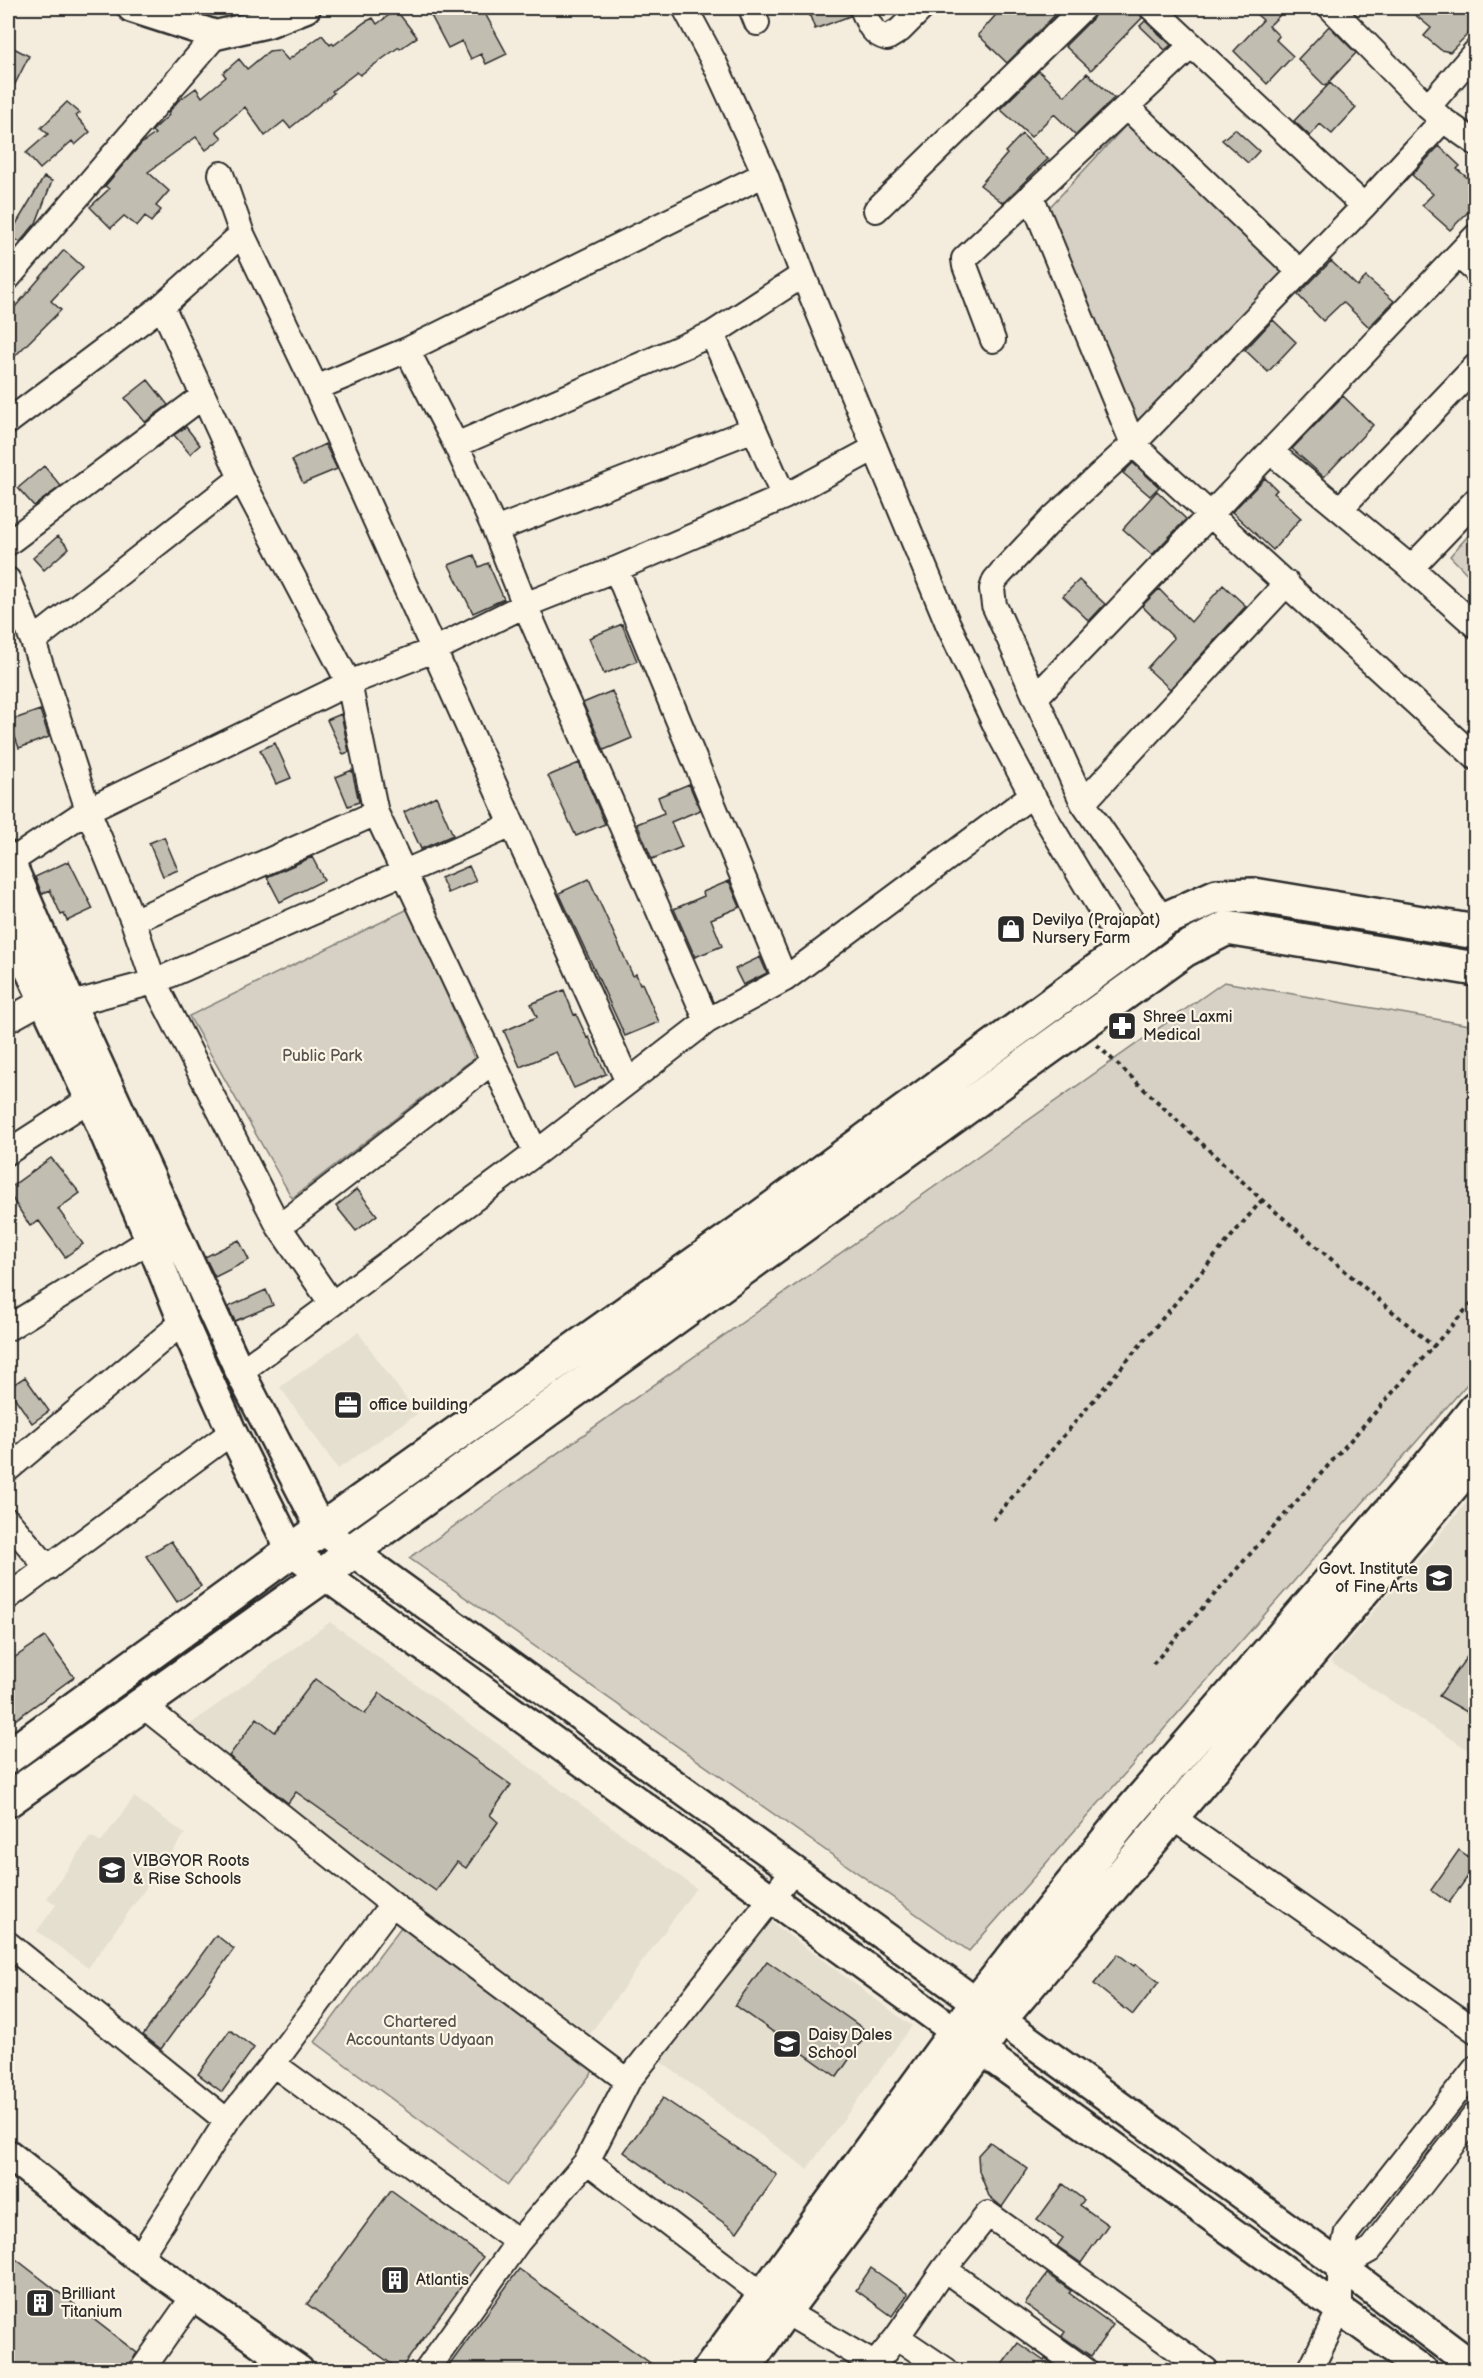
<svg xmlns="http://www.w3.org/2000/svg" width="1483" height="2378" font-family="'Balsamiq Sans',sans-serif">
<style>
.built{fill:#e5dfd0}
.green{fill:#d6d1c4;stroke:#807e78;stroke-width:1.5}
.building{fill:#c2bdb1;stroke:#2b2b2b;stroke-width:1.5}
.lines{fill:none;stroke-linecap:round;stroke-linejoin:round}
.minor-casing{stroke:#2b2b2b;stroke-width:28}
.tertiary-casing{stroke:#2b2b2b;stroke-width:33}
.secondary-casing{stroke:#2b2b2b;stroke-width:38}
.path{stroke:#2b2b2b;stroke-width:4;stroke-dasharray:4.5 4.5;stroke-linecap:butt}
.minor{stroke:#fcf5e5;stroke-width:24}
.tertiary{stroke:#fcf5e5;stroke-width:28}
.secondary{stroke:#fcf5e5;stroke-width:33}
.labels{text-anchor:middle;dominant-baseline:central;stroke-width:4.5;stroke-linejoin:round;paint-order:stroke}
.poi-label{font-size:16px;fill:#2b2b2b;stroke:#fcf5e5;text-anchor:start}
.park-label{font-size:16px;fill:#565451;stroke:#fcf5e5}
</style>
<rect width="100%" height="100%" fill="#f4edde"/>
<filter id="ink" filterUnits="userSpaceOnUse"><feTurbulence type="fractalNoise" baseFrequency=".0167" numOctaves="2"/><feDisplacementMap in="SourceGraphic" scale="12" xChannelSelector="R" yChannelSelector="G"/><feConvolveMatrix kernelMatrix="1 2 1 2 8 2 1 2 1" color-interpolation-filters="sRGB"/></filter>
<g filter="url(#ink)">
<path class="built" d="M 358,1332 L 417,1414 L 338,1469 L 280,1387 Z
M 1475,1493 L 1475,1754 L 1330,1662 Z
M 330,1622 L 696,1888 L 590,2034 L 177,1734 Z
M 134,1797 L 185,1834 L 88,1968 L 37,1931 L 56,1905 L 47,1898 L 91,1836 L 101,1842 Z
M 767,1919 L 912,2026 L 807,2169 L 661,2062 Z"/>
<path class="green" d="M 1128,123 L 1284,273 L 1138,434 L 1046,211 Z
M 1475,528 L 1475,582 L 1450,556 Z
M 410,908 L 474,1058 L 292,1198 L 189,1016 Z
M 1224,982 L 1475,1026 L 1475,1375 L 969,1951 L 409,1558 Z
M 401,1927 L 593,2071 L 508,2185 L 315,2042 Z"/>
<path class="building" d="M 427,8 L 482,8 L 507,54 L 486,64 L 481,54 L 471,59 L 462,41 L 448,48 Z
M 807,8 L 848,8 L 850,16 L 815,29 Z
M 1002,8 L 1047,8 L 1055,15 L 1007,63 L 978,35 Z
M 1097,8 L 1138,8 L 1142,18 L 1091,70 L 1065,46 L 1093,18 Z
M 1249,8 L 1287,8 L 1269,26 L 1279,36 L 1276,40 L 1293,56 L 1267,84 L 1234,51 L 1263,20 Z
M 1407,8 L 1464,8 L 1476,19 L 1476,26 L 1450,52 L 1441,50 L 1424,36 L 1431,28 Z
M 396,10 L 417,37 L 400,49 L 399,47 L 360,75 L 357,72 L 332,91 L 334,93 L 290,128 L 284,121 L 265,136 L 245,107 L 216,131 L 222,138 L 206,150 L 196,137 L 148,172 L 169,191 L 156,206 L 161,210 L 151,222 L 145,216 L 137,226 L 124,216 L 111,228 L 90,207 L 109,189 L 105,186 L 141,144 L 155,134 L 152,131 L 169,115 L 168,113 L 178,101 L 196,88 L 202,97 L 226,77 L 223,73 L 239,59 L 247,69 L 269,51 L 279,50 L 288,60 L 322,35 L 330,45 L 332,43 L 334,45 L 365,22 L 373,18 L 377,24 Z
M 1145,21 L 1171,45 L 1165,50 L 1140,26 Z
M 1329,26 L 1356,53 L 1325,86 L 1298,59 Z
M 8,45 L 29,56 L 8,98 Z
M 1039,71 L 1065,96 L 1087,73 L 1114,98 L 1076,135 L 1054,114 L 1031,137 L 1000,109 Z
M 1330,83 L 1356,108 L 1332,134 L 1320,124 L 1310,136 L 1294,121 Z
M 67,102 L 80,113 L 76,116 L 90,132 L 75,145 L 72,141 L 40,169 L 26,153 L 48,134 L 41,128 Z
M 1235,129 L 1259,151 L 1248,163 L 1222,140 Z
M 1022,134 L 1048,159 L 1003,203 L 980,185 L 1007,154 L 1005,152 Z
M 1439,146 L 1460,166 L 1457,169 L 1476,185 L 1476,204 L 1450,230 L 1422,205 L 1433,194 L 1412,175 Z
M 44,177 L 52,181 L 36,223 L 20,242 L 9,236 Z
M 64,250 L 83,267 L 51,301 L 61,310 L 8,363 L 8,315 Z
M 1331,261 L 1357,286 L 1366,277 L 1394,301 L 1369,327 L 1343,302 L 1323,321 L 1298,295 Z
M 1273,320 L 1296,342 L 1268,372 L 1245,350 Z
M 148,380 L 168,405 L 145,422 L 125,398 Z
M 1343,396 L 1373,425 L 1324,477 L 1292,449 Z
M 186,427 L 200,445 L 190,454 L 174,435 Z
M 325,444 L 337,469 L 303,483 L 292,460 Z
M 1133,463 L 1159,487 L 1150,496 L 1123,473 Z
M 44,466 L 61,486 L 34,506 L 18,488 Z
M 1265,478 L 1277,490 L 1274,493 L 1301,518 L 1273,550 L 1232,512 Z
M 1157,491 L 1186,519 L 1152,555 L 1123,529 Z
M 58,536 L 69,548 L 44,570 L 33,558 Z
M 474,555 L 479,567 L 488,563 L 504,599 L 473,613 L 449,565 Z
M 1079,580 L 1105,604 L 1089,621 L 1063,596 Z
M 1223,585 L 1246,606 L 1170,689 L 1147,668 L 1174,638 L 1142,606 L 1159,589 L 1191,622 Z
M 622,624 L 637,661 L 604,674 L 589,638 Z
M 612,691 L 632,738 L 604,750 L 583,703 Z
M 40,710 L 49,737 L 19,748 L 9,721 Z
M 341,714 L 349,752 L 343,754 L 327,720 Z
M 275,743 L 291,778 L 276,784 L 260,750 Z
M 579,763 L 605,824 L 576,836 L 548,776 Z
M 352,770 L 359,802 L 348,806 L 336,777 Z
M 689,784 L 700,810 L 671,822 L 682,847 L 652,859 L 637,824 L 664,813 L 658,797 Z
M 436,796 L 453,835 L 421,849 L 404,812 Z
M 164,837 L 178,870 L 163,876 L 149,843 Z
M 312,857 L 324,880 L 280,902 L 267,877 Z
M 69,861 L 93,909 L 67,921 L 64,914 L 61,915 L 50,890 L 42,894 L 35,877 Z
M 469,866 L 476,881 L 448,893 L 441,878 Z
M 589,879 L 633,976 L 636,974 L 640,984 L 642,983 L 659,1022 L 625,1036 L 559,893 Z
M 729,881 L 740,907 L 711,919 L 722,946 L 695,957 L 674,909 L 704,896 L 703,892 Z
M 760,957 L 767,973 L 743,985 L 735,969 Z
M 564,990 L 574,1015 L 576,1014 L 587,1038 L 589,1037 L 606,1074 L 574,1088 L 556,1052 L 520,1067 L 504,1031 L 537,1017 L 531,1004 Z
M 51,1158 L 80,1193 L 58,1209 L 83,1244 L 65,1257 L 39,1221 L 30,1226 L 8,1192 L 8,1189 Z
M 357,1189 L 377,1215 L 356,1231 L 336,1206 Z
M 239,1240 L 249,1260 L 215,1277 L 205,1257 Z
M 266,1290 L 273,1305 L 235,1321 L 228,1307 Z
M 25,1377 L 49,1411 L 32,1423 L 8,1388 Z
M 171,1541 L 201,1586 L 177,1602 L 146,1556 Z
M 45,1637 L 74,1677 L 8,1725 L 8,1662 Z
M 1476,1644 L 1476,1697 L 1467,1712 L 1439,1696 Z
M 315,1679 L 365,1714 L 380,1693 L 511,1785 L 490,1815 L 498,1822 L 466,1868 L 457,1862 L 436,1891 L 296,1792 L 288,1803 L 229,1756 L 257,1718 L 275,1732 Z
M 1459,1850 L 1476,1862 L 1476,1865 L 1449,1903 L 1431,1890 Z
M 216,1935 L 234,1949 L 161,2049 L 143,2035 Z
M 1118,1954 L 1134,1966 L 1136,1964 L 1159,1982 L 1133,2015 L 1094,1984 Z
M 767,1961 L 868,2032 L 837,2077 L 735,2005 Z
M 230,2030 L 254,2048 L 222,2092 L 198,2074 Z
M 663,2098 L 777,2175 L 737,2232 L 624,2152 Z
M 990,2142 L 1028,2169 L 1002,2207 L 989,2196 L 979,2171 L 978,2155 Z
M 1063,2184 L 1084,2200 L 1080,2205 L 1108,2225 L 1081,2263 L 1057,2246 L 1063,2238 L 1037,2220 Z
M 391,2190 L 483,2257 L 400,2370 L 307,2304 Z
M 8,2253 L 137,2353 L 125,2370 L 8,2370 Z
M 871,2268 L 908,2294 L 892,2316 L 856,2290 Z
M 519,2269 L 660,2370 L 446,2370 Z
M 1047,2274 L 1071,2291 L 1069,2293 L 1113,2325 L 1091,2356 L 1062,2336 L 1065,2332 L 1025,2304 Z
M 1018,2343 L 1044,2361 L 1045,2359 L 1061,2370 L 998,2370 Z"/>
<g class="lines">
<g class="minor-casing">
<path id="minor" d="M 685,8 L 715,64 L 765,174 L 803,275 L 948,624 L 1000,735 L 1032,795 L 1125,950
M 751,8 L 757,23
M 862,8 C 868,22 871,34 887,38 L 900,30 L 922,8
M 1152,8 L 1364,206
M 1331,8 L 1428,107 L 1443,120 L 1476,143
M 1127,107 L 1299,271
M 1428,107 L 1476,51
M 221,174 L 242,234 L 316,388 L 628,1082
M 1032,198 L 1133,444 L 1476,758
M 876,210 L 1083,8
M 1458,255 L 1476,271
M 8,278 L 216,35
M 162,306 L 241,478 L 349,683 L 376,813 L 536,1153
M 712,334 L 784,497
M 993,340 L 965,266 L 964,259 L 1192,45
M 407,350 L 456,445 L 495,530 L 525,605 L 707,1021
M 316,388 L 407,350 L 765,174
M 8,422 L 162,306 L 242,234
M 456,445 L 712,334 L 803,275
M 1271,452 L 1411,568 L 1476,626
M 1340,509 L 1476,366
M 495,530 L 754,429
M 8,543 L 203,396
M 1411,568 L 1476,500
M 616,569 L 785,979
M 8,580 L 33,641 L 88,810 L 133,921 L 154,982 L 279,1227 L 332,1304
M 33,641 L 241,478
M 1036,697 L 1476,236
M 1083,803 L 1287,583
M 10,862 L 88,810 L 349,683 L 434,650 L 525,605 L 616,569 L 784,497 L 875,448
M 1163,920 L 1083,803 L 994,605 L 992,589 L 995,580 L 1001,573 L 1055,516 L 1133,444 L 1364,206 L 1443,120
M 133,921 L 376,813
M 71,1004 L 154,982 L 512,825
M 8,1020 L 44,1000
M 8,1152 L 104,1090
M 279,1227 L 492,1062
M 8,1328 L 150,1240
M 240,1372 L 536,1153 L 707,1021 L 785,979 L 1032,795
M 8,1469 L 183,1322
M 8,1521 L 48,1568
M 8,1597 L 232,1432
M 141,1704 L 392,1904 L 628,2081
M 1172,1817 L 1476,2031
M 8,1944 L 227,2121
M 273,2064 L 518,2242
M 587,2161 L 784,2311 L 874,2364
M 139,2258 L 227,2121 L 273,2064 L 392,1904
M 1340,2267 L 1370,2250 L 1476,2114
M 944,2269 L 1085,2370
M 897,2337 L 946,2370
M 142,2370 L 194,2296
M 427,2370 L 518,2242 L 587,2161 L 628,2081 L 794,1870
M 870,2370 L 897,2337 L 944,2269 L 988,2214 L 1206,2370
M 1310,2370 L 1340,2309 L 1340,2267 L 1347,2232 L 1476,2068"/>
</g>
<g class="tertiary-casing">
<path id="tertiary" d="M 132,8 L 216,35 L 268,23 L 306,8
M 8,856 L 71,1004 L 240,1372 L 321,1529 L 1330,2258 L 1476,2368
M 8,924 L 89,1098 L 150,1240 L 183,1322 L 232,1432 L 291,1551 L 1423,2370
M 8,2154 L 139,2258 L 299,2370"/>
</g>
<g class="secondary-casing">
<path id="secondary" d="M 8,1757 L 291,1551 L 757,1220 L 1125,950 L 1163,920 L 1217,896 L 1254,895 L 1476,932
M 8,1800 L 324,1575 L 352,1551 L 1184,950 L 1227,928 L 1476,969
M 710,2370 L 977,2003 L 1121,1823 L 1418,1480 L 1476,1409
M 742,2370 L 784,2311 L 980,2049 L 1000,2019 L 1476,1457"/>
</g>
<path class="path" d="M 1097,1045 L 1262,1200 L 1434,1347
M 993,1520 L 1262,1200
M 1153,1664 L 1476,1298"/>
<use href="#minor" class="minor"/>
<use href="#tertiary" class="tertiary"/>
<use href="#secondary" class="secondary"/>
</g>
</g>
<defs>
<g id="shop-square" transform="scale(1.5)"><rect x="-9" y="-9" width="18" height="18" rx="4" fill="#2b2b2b" stroke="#fcf5e5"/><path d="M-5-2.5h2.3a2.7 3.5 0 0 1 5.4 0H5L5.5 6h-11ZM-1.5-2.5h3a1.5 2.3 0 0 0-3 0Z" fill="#fff"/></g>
<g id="pharmacy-square" transform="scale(1.5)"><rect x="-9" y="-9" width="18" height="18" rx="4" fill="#2b2b2b" stroke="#fcf5e5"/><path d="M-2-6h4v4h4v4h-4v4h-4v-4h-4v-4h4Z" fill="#fff"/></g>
<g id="office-square" transform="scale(1.5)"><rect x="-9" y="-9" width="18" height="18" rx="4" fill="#2b2b2b" stroke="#fcf5e5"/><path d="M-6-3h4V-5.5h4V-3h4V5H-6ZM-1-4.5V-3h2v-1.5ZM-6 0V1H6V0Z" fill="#fff"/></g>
<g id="university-square" transform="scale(1.5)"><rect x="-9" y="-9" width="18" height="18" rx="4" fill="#2b2b2b" stroke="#fcf5e5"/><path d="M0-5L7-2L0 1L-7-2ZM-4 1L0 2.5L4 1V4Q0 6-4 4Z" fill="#fff"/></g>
<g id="school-square" transform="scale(1.5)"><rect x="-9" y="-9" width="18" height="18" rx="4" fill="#2b2b2b" stroke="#fcf5e5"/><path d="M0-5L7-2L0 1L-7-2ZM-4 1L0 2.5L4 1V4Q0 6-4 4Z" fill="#fff"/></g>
<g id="building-square" transform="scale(1.5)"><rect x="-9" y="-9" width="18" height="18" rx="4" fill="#2b2b2b" stroke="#fcf5e5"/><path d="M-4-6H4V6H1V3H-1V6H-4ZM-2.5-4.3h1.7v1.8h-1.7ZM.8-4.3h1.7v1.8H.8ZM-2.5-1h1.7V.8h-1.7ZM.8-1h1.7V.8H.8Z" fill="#fff"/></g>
</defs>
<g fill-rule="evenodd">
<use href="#shop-square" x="1011" y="929"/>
<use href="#pharmacy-square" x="1122" y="1026"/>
<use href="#office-square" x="348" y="1405"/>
<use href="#university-square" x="1439" y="1578"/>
<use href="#school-square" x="112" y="1870"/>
<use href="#school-square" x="787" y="2044"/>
<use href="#building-square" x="395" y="2280"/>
<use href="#building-square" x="40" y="2303"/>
</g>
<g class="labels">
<g class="poi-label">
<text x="1032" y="920">Devilya (Prajapat)<tspan x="1032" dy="18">Nursery Farm</tspan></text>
<text x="1143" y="1017">Shree Laxmi<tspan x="1143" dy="18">Medical</tspan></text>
<text x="369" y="1405">office building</text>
<text x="1418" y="1569" text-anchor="end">Govt. Institute<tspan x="1418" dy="18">of Fine Arts</tspan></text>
<text x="133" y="1861">VIBGYOR Roots<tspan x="133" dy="18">&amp; Rise Schools</tspan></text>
<text x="808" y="2035">Daisy Dales<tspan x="808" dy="18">School</tspan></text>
<text x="416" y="2280">Atlantis</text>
<text x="61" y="2294">Brilliant<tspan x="61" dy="18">Titanium</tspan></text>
</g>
<g class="park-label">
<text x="322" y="1056">Public Park</text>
<text x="420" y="2022">Chartered<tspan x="420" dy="18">Accountants Udyaan</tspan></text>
</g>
</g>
<rect width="1483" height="2378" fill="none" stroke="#fcf5e5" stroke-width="30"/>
<rect x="15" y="15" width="1453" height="2348" fill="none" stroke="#2b2b2b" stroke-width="2" filter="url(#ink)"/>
</svg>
